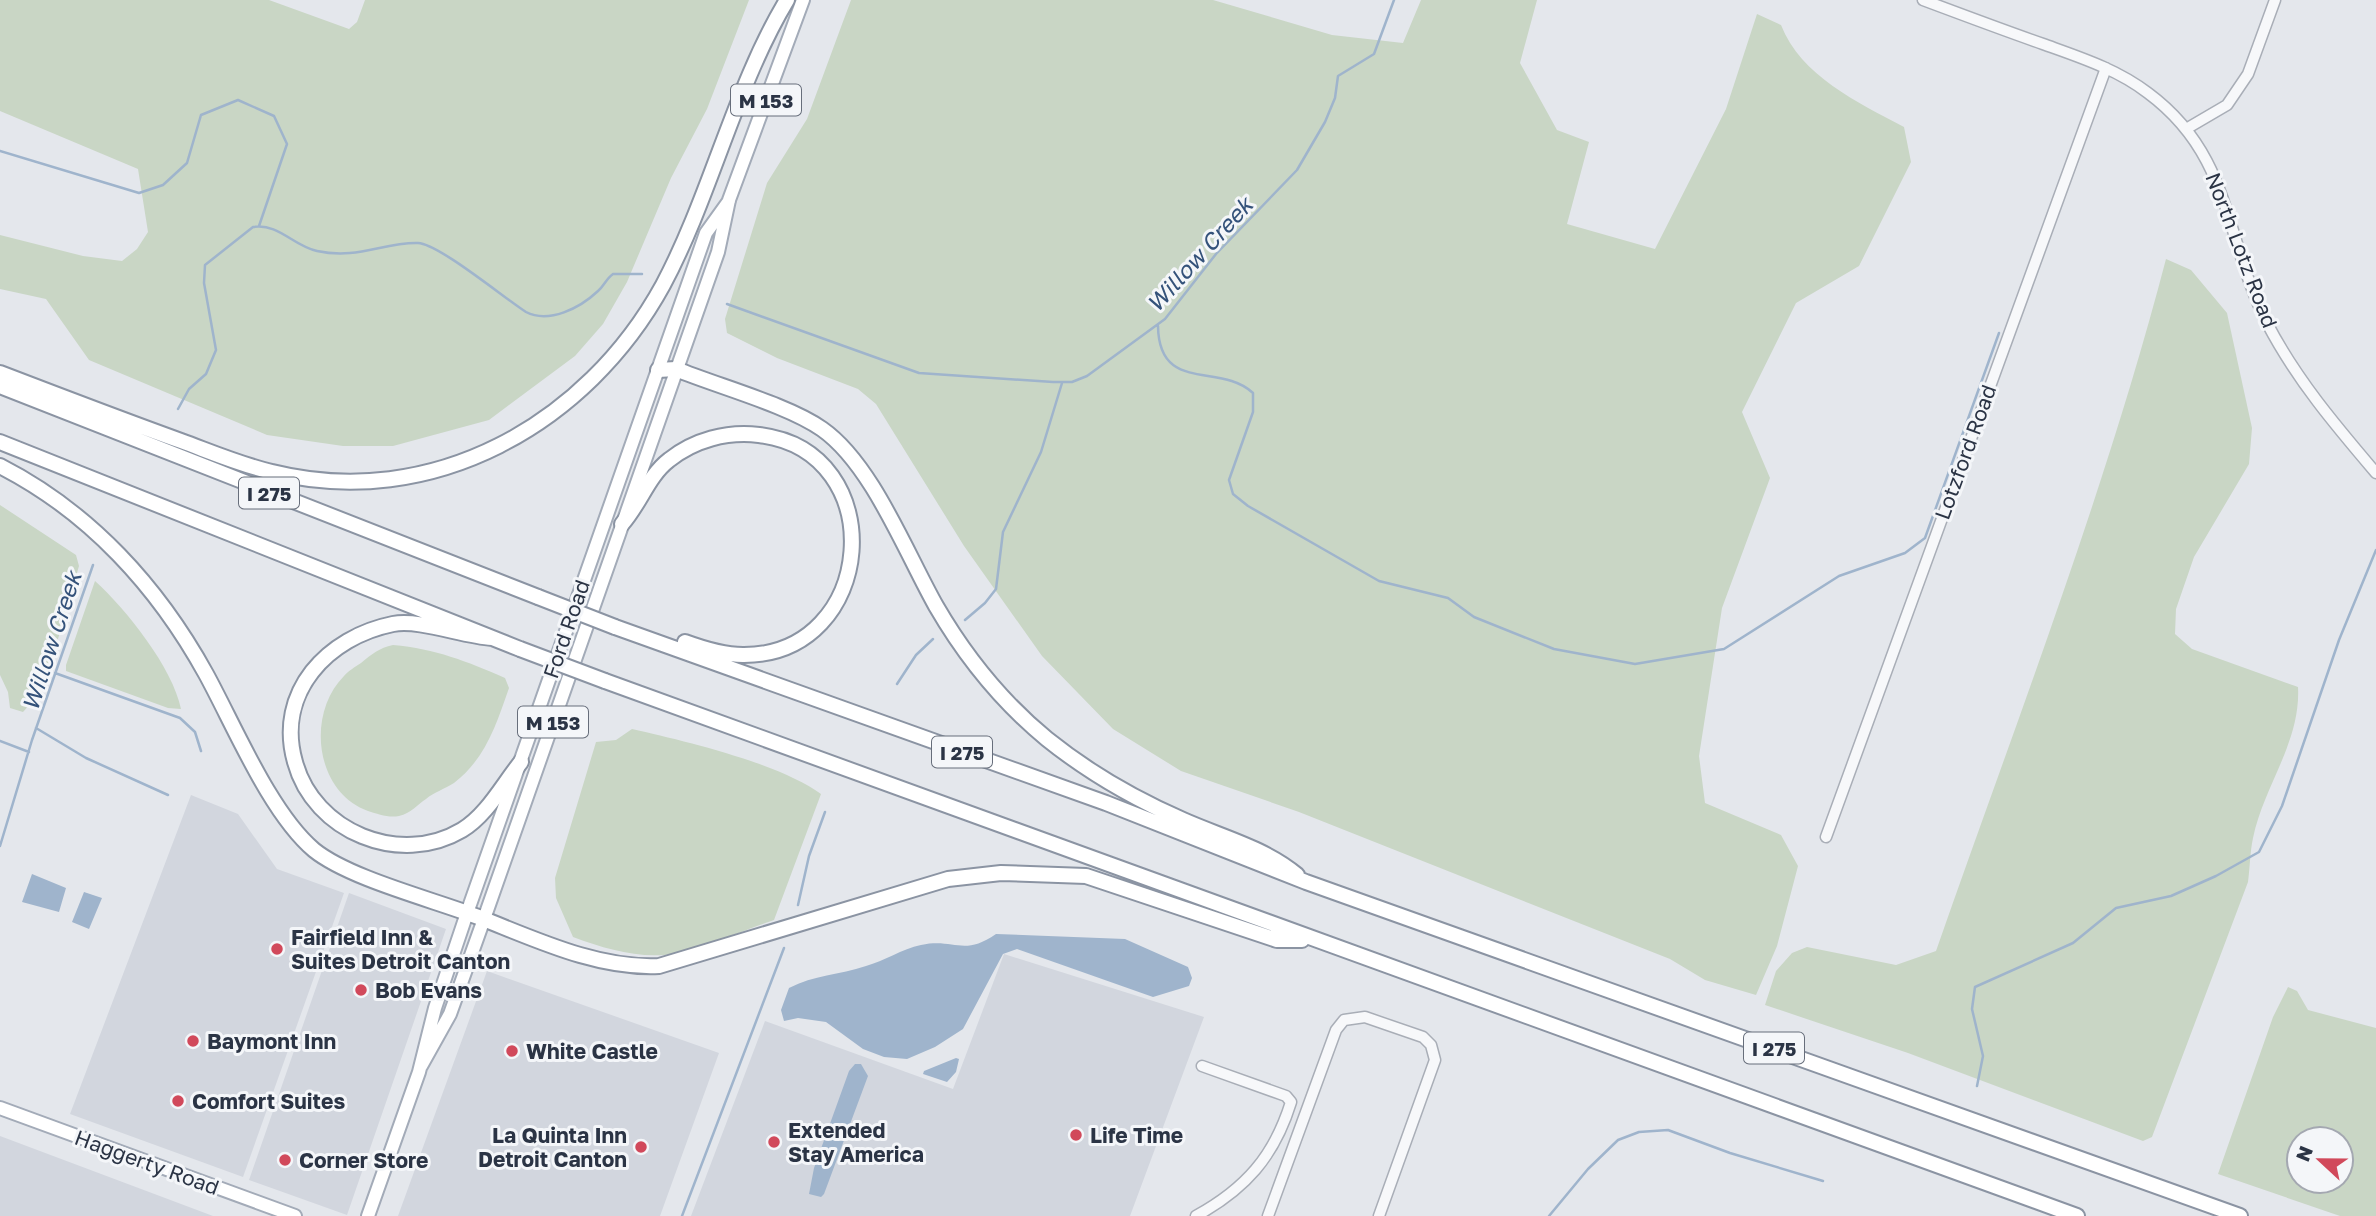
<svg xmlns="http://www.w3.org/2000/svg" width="2376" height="1216" font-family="'Golos Text',sans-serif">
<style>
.built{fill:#d2d6de}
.green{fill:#c9d6c5;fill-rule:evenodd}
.water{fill:#9fb4cc}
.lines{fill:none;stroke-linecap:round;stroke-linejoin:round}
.stream{stroke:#9fb4cc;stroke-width:2.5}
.minor-casing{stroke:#a9aeb7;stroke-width:13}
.major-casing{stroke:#a3abb8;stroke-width:16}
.highway-casing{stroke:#8b94a3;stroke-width:18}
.minor{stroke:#f7f8fa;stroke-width:10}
.major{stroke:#fff;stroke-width:12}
.highway{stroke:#fff;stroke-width:14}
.highway-bridge-casing{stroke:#8b94a3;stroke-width:18;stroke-linecap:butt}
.highway-bridge{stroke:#fff;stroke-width:14}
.poi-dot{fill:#d1495b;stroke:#f4f6f9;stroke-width:2.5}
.labels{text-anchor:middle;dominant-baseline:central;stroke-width:6;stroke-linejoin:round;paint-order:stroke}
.shield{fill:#f4f6f9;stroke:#676e7b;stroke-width:2}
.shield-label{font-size:19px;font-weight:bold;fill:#2b3445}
.street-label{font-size:21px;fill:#2b3445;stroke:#f4f6f9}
.poi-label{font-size:21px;font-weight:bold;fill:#2b3445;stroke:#f4f6f9;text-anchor:start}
.water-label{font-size:23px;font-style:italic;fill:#34527a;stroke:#f4f6f9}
</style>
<rect width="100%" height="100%" fill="#e4e7ec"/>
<path class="built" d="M 191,795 L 238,814 L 277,869 L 344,893 L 243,1177 L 70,1114 Z
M 349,893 L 446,929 L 347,1215 L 249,1180 Z
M 1004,954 L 1204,1017 L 1130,1216 L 691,1216 L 765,1021 L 953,1089 Z
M 487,971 L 719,1053 L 660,1216 L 398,1216 Z
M 0,1136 L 213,1216 L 0,1216 Z"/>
<path class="green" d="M 0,0 L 269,0 L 349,29 L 357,22 L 365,0 L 749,0 L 707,109 L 671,178 L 627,282 L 603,324 L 575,356 L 489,420 L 393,446 L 343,446 L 267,435 L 89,360 L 46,299 L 0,289 L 0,235 L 83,256 L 122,261 L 137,249 L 148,232 L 138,169 L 0,111 Z
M 851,0 L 1213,0 L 1332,35 L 1403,43 L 1421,0 L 1537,0 L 1520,63 L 1557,130 L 1589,142 L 1567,224 L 1655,249 L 1726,109 L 1757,14 L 1781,25 C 1801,76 1857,102 1904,127 L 1911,162 L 1859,266 L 1796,303 L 1742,412 L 1770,478 L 1722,608 L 1699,756 L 1705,803 L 1781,835 L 1798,866 L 1777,946 L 1756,995 L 1705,980 L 1670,959 L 1299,812 L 1181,771 L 1113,729 L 1042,656 L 964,546 L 876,404 L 858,389 L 777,358 L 727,333 L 725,319 L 767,183 L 807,119 Z
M 2166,259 L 2191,270 L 2227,313 L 2252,428 L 2249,464 L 2194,557 L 2176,609 L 2175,634 L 2192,649 L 2298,687 C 2301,742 2264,785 2253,838 C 2250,852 2250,867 2248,882 L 2152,1137 L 2143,1141 L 1908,1053 L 1765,1005 L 1776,971 L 1792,953 L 1807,947 L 1896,965 L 1936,951 C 2016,722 2105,493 2166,259 Z
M 0,505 L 76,555 L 79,566 C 69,600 48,690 23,712 L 10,708 L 8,692 L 0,675 Z
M 95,581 C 126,609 173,668 181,709 L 168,708 L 66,671 L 66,665 Z
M 393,645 C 436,649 466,661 505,678 L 509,688 C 496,725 486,758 454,783 C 445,789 434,792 426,799 C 417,805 411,813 399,816 C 388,818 378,814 368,811 C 315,792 306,714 344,676 C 348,671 355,667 361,663 C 372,654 379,648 393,645 Z
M 632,729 C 685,741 778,763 821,794 L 774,920 C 747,929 690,953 664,955 C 632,957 603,948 573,937 L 556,898 L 555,878 L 596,742 L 616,740 Z
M 2288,987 L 2297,991 L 2308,1010 L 2376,1028 L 2376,1216 L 2340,1216 L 2218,1174 L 2273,1017 ZM 2299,1139 L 2341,1139 L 2341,1181 L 2299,1181 Z"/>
<path class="water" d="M 32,874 L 66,888 L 59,912 L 22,902 Z
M 84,892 L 102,898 L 89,929 L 72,922 Z
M 996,934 L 1125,939 L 1188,967 L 1192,978 L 1189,986 L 1153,997 L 1017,949 L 1003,954 L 963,1029 L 935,1047 L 907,1059 L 884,1057 L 863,1049 L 826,1022 L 798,1018 L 784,1021 L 781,1010 L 789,988 C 814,975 839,975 866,966 C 884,961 902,949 921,945 C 955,938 963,957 996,934 Z
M 956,1058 L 959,1059 L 956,1072 L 947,1082 L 923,1074 L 924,1071 Z
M 855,1064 L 861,1064 L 868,1076 L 824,1194 L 821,1197 L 809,1194 L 814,1168 L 849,1071 Z"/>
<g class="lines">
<path class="stream" d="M 0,151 L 139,193 L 163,185 L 187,163 L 201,115 L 238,100 L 274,116 L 287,144 L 259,226
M 727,304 L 919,373 L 1053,382 L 1072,382 L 1087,376 L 1165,319 L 1216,254 L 1297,170 L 1325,122 L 1335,98 L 1338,76 L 1374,54 L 1394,0
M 1158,326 C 1159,394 1220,362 1253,393 L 1253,412 L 1229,480 L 1233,494 L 1248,506 L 1379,581 L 1448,598 L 1474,617 L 1554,649 L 1635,664 L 1724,649 L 1839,576 L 1905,553 L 1925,538 L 1999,333
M 178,409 L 189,389 L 206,374 L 216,350 L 204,283 L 205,265 L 253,227 C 279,223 293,246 317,251 C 358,260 383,242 418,243 C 439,244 504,298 526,312 C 549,324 580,308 598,291 C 604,286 606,279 613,274 L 642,274
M 965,620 L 985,603 L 996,589 L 1003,532 L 1041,452 L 1062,383
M 55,673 L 180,718 L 195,732 L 201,751
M 897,684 L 916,655 L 933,639
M 36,728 L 86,758 L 168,795
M 0,741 L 29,752
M 0,846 L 32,740 L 93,565
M 798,905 L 809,856 L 825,812
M 1977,1086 L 1983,1056 L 1972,1009 L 1975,987 L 2073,943 L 2116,908 L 2171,896 L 2216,876 L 2259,852 L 2282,806 L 2339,640 L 2376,550
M 682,1216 L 784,948
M 1549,1216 L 1588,1169 L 1618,1140 L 1639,1132 L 1668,1130 L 1730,1153 L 1823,1181"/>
<g class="minor-casing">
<path id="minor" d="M 1923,0 C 1963,15 2003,30 2043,44 C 2079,57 2117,69 2148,93 C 2233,156 2224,239 2267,323 C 2296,379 2336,426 2376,473
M 2186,129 L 2227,105 L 2248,74 L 2275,0
M 1826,837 L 2106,68
M 1196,1216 C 1245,1189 1274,1157 1291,1102 L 1286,1096 L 1202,1066
M 1268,1216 L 1336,1030 L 1344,1020 L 1365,1017 L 1423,1037 L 1431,1045 L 1435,1060 L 1379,1216"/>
</g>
<g class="major-casing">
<path id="major" d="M 421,1066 L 450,1014 L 484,919 L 718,252 L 729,200 L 803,0
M 0,1108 L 295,1216
M 368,1216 L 419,1072 L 435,1008 L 467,913 L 706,233 L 729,201"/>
</g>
<g class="highway-casing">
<path id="highway" d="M 658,370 L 676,369 C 717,386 788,405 822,429 C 872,464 906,553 936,606 C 965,656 1002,702 1047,739 C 1088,772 1135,799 1183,820 C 1221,837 1265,848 1297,875
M 0,373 C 60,396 120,419 181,441 C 211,452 241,465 272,472 C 432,512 587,424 663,285 C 711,195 735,86 787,0
M 0,386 L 538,597
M 0,442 L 520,649
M 0,466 C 90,512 158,587 206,674 C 234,725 270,813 314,850 C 350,879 435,900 481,918 C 537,940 598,969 659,966 L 948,879 L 1001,873 L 1086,876 L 1277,940 L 1302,940
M 622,524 C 640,504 648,476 669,460 C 694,440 727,431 759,435 C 893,451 877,656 743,655 C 723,655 704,649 685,642
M 615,627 L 1106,803 L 1306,882 L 2240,1216
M 492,638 C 462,636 420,619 393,624 C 328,637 275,692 295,762 C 314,832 400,867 462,830 C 487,815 503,784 521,762
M 605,681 L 2077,1216"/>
</g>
<use href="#minor" class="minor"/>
<use href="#major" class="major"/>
<use href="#highway" class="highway"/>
<g class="highway-bridge-casing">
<path id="highway-bridge" d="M 538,597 L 615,627
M 520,649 L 605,681"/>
</g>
<use href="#highway-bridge" class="highway-bridge"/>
</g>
<g class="poi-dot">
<circle cx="277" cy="949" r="7"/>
<circle cx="361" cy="990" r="7"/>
<circle cx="193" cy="1041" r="7"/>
<circle cx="512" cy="1051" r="7"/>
<circle cx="178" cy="1101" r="7"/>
<circle cx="1076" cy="1135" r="7"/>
<circle cx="774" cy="1142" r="7"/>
<circle cx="641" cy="1147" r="7"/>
<circle cx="285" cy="1160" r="7"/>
</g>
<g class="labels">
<g class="shield">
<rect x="731" y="84.5" width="70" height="31" rx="5"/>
<rect x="239" y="477.5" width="60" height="31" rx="5"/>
<rect x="518" y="706.5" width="70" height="31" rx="5"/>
<rect x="932" y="736.5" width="60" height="31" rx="5"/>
<rect x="1744" y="1032.5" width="60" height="31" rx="5"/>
</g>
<g class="shield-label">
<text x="766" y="100">M 153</text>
<text x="269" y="493">I 275</text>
<text x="553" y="722">M 153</text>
<text x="962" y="752">I 275</text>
<text x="1774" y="1048">I 275</text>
</g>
<g class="street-label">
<text transform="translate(2242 250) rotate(69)">North Lotz Road</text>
<text transform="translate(1965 452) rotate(-70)">Lotzford Road</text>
<text transform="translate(566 629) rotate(-71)">Ford Road</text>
<text transform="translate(147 1162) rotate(20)">Haggerty Road</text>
</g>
<g class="poi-label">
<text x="291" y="937">Fairfield Inn &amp;<tspan x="291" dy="24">Suites Detroit Canton</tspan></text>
<text x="375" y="990">Bob Evans</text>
<text x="207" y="1041">Baymont Inn</text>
<text x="526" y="1051">White Castle</text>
<text x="192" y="1101">Comfort Suites</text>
<text x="788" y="1130">Extended<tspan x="788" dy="24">Stay America</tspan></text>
<text x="627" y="1135" text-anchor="end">La Quinta Inn<tspan x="627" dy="24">Detroit Canton</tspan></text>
<text x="1090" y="1135">Life Time</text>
<text x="299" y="1160">Corner Store</text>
</g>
<g class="water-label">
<text transform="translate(1199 254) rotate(-48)">Willow Creek</text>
<text transform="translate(51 641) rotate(-72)">Willow Creek</text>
</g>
</g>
<g transform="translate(2320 1160) rotate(292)"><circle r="33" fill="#f4f6f9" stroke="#a4a8b1" stroke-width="2"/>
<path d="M0-5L12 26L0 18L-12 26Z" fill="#d1495b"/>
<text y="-10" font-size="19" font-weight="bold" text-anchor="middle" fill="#2b3445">N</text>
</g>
</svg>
